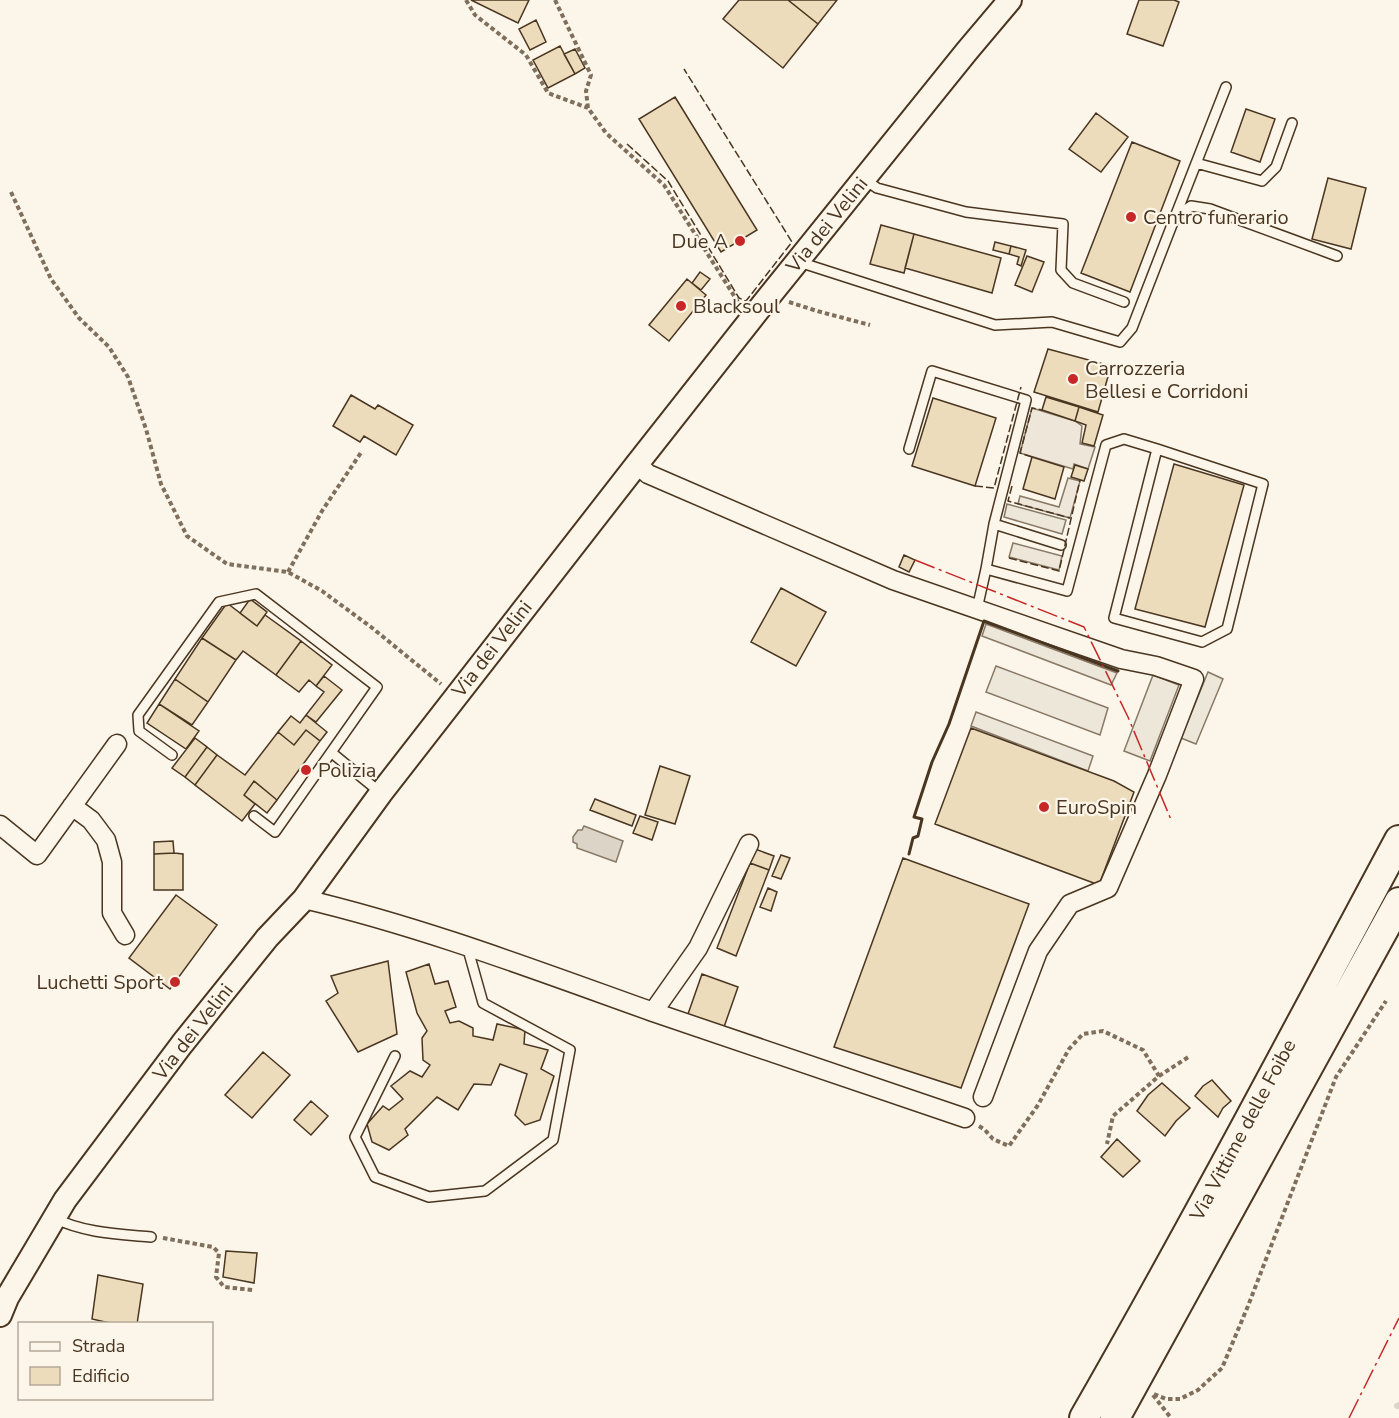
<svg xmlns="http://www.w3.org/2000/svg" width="1399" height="1418" font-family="'Nunito Sans',sans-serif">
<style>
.green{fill:#ede6d9;stroke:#887966;stroke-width:1.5}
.parking{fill:#ede7d9;stroke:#887966;stroke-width:1.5}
.water{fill:#dcd4c6;stroke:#887966;stroke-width:1.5}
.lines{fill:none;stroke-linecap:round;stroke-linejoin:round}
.stream{stroke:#dcd4c6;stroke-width:6}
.building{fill:#ecdcbc;stroke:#4a3520;stroke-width:1.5}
.service-casing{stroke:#4a3520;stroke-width:12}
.minor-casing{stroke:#4a3520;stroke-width:21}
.tertiary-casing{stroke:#4a3520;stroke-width:26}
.primary-casing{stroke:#4a3520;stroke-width:32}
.path{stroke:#7f6f5c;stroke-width:4;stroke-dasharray:4.5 3;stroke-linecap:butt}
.service{stroke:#fbf6e9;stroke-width:9}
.minor{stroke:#fbf6e9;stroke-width:18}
.tertiary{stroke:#fbf6e9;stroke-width:22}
.primary{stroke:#fbf6e9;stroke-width:28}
.fence{stroke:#4a3520;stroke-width:1.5;stroke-dasharray:8 3;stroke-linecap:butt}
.wall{stroke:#4a3520;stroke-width:3}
.power{stroke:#c62828;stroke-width:1.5;stroke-dasharray:21 4.5 3 4.5;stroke-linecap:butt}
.poi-dot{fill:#c62828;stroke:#fbf6e9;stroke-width:2}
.labels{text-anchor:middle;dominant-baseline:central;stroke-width:4.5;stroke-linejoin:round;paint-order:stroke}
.poi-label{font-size:20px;fill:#4a3520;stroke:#fbf6e9;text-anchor:start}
.street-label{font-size:20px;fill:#4a3520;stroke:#fbf6e9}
</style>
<rect width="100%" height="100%" fill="#fbf6e9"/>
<path class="green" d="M 1032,408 L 1075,421 L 1082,426 L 1080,444 L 1095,447 L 1088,469 L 1074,464 L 1073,469 L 1020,453 Z
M 1068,478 L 1080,481 L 1070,518 L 1018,504 L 1020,496 L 1059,507 Z
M 1013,543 L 1062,556 L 1059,570 L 1009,557 Z"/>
<path class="parking" d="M 1007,504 L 1066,520 L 1062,534 L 1004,517 Z
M 986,624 L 1117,673 L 1111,685 L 982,636 Z
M 996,666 L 1108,708 L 1100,735 L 986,692 Z
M 1208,672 L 1223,679 L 1196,744 L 1181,738 Z
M 1153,675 L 1179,685 L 1150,761 L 1124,751 Z
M 976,712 L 1093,756 L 1088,771 L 971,726 Z"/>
<path class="water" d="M 584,826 L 623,841 L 616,862 L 577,848 L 577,844 L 573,842 L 573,837 L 578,830 L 582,830 Z"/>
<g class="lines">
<path class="stream" d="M 1397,1406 L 1399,1405"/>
</g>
<path class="building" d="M 471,0 L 529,0 L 518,23 Z
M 739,0 L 788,0 L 818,24 L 783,68 L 723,19 Z
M 788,0 L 837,0 L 818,24 Z
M 1139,0 L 1174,0 L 1179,2 L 1163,46 L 1127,34 Z
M 536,20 L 546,42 L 530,50 L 519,29 Z
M 560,46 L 575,74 L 548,88 L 533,60 Z
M 575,49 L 585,68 L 575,74 L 564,54 Z
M 675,97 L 757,230 L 721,252 L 639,119 Z
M 1246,109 L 1275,119 L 1260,162 L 1231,152 Z
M 1096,113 L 1128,137 L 1101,172 L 1069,149 Z
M 1132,142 L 1180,161 L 1130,292 L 1081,273 Z
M 1328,178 L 1366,188 L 1351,249 L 1312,239 Z
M 881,225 L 914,234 L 904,273 L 870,264 Z
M 914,234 L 1001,258 L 992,293 L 905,268 Z
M 995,242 L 1011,246 L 1009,254 L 993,250 Z
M 1011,246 L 1026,250 L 1021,266 L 1017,264 L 1019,257 L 1009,254 Z
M 1027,256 L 1044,262 L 1032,292 L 1015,285 Z
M 700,272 L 710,279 L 701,290 L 692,283 Z
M 687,279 L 706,295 L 669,341 L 649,325 Z
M 1048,349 L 1111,366 L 1098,412 L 1034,392 Z
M 351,395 L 375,409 L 378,405 L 413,425 L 396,455 L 364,436 L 360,442 L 333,426 Z
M 1046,397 L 1079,407 L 1075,421 L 1042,410 Z
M 933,398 L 996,418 L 975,486 L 912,466 Z
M 1079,407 L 1103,415 L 1094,446 L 1082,443 L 1086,425 L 1075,421 Z
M 1032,457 L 1064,467 L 1055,499 L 1023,489 Z
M 1174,464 L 1244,485 L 1205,627 L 1135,609 Z
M 1075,465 L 1088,469 L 1084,481 L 1071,477 Z
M 904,555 L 915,560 L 909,572 L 899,567 Z
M 781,588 L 826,612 L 796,666 L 751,642 Z
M 250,599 L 267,612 L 257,626 L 240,613 Z
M 227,603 L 257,626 L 265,615 L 301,641 L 276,675 L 243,651 L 236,660 L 202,638 Z
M 202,638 L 236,660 L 208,702 L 175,679 Z
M 301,641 L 332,665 L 316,686 L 309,680 L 299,692 L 276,675 Z
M 324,676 L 342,690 L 316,722 L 306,715 L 324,692 L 316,686 Z
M 175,679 L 208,702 L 192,725 L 159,704 Z
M 159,704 L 199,731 L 186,749 L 147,723 Z
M 306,715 L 327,732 L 320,741 L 306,730 L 294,745 L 278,732 L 291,716 L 300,723 Z
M 971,728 L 1114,781 L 1134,792 L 1099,885 L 935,824 Z
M 306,730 L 320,741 L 277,800 L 254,781 L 244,795 L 255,804 L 242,821 L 195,785 L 217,755 L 245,775 L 278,732 L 294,745 Z
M 195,738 L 207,747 L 185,777 L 172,768 Z
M 207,747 L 217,755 L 195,785 L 185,777 Z
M 660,766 L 690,776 L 675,824 L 645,815 Z
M 254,781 L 277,800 L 267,813 L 244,795 Z
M 595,799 L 636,815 L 632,826 L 590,810 Z
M 640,816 L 658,822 L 652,840 L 633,833 Z
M 173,841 L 174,853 L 154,854 L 154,842 Z
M 755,849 L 774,856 L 769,870 L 750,863 Z
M 174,853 L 183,854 L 183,890 L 154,890 L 154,854 Z
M 781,855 L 790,858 L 781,879 L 772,876 Z
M 903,858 L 1029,904 L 961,1088 L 834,1047 Z
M 750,863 L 769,870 L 736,956 L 717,948 Z
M 768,888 L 777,892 L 771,911 L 760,907 Z
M 176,895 L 217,925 L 170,989 L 129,958 Z
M 388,961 L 397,1034 L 358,1052 L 326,1001 L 338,993 L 331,976 Z
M 429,964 L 435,984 L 448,981 L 456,1007 L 445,1011 L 450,1023 L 459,1021 L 473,1028 L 473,1036 L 493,1040 L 497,1024 L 525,1030 L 524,1044 L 548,1050 L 541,1069 L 554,1076 L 540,1120 L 525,1125 L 515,1115 L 527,1074 L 500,1064 L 491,1085 L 474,1084 L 458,1110 L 437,1097 L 405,1129 L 408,1135 L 389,1150 L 372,1142 L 367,1124 L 383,1106 L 389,1110 L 403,1099 L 391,1086 L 410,1071 L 422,1077 L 430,1065 L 423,1060 L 422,1038 L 427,1031 L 417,1013 L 406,972 Z
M 702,974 L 738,987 L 724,1027 L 688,1014 Z
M 263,1052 L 290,1075 L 252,1118 L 225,1095 Z
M 1212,1080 L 1231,1101 L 1223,1108 L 1218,1117 L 1195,1096 L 1203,1086 Z
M 1162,1083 L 1190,1108 L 1176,1121 L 1165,1136 L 1137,1111 L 1148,1095 Z
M 311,1101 L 328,1116 L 311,1135 L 294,1120 Z
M 1117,1139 L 1140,1161 L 1123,1177 L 1101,1157 Z
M 226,1251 L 257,1253 L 254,1283 L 223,1277 Z
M 98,1275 L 143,1284 L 137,1324 L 114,1324 L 92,1319 Z"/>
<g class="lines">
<g class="service-casing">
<path id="service" d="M 1196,163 L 1262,181 L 1276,167 L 1292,123
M 864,179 L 877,188 L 966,212 L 1063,224 L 1061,270 L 1073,283 L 1124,302
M 1175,217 L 1226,87
M 799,262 L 995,325 L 1052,322 L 1120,342 L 1132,328 L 1175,217 L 1191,206 L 1210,209 L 1337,256
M 909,449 L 932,371 L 1026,400 L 994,524 L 986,569 L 977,609
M 994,524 L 1061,545
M 986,569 L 1067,591 L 1106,445 L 1124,439 L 1157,449 L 1114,618 L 1202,642 L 1227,629 L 1263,484 L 1157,449
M 332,753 L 381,793
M 172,755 L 139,731 L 138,715 L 219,602 L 256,594 L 377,687 L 275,832 L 254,816
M 395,1056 L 355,1137 L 375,1177 L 429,1197 L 485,1191 L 553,1140 L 570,1050 L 483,1003 L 467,946
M 54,1218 C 84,1233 118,1234 151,1237"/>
</g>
<g class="minor-casing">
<path id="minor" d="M 637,464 L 648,474 L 893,580 L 1121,659 L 1156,666 L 1194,679 L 1157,775 L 1108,888 L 1070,904 L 1038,951 L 983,1097
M 72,806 L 91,820 L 106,840 L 112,862 L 112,913 L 125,935
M 0,825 L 37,855 L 117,744
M 304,899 C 423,927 538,971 653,1012 L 698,948 L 749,844
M 653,1012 L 965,1118"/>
</g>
<g class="tertiary-casing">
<path id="tertiary" d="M 0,1315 L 7,1298 L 65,1200 L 182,1044 L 267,938 L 304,899 L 381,793 L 637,464 L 763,304 L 967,51 L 1010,0"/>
</g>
<g class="primary-casing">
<path id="primary" d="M 1084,1418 C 1193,1228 1295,1034 1399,840
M 1115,1418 L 1399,902"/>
</g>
<path class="path" d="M 466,0 L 475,15 L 526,55 L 548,93 L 588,108
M 555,0 L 591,75 L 586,91 L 588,108 L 606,133 L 664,185 L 738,302
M 11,192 L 51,279 L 79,318 L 109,347 L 128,377 L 146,429 L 161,484 L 187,536 L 227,564 L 288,572 L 322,591 L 371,627 L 441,684
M 789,302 L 817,311 L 870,325
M 288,572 L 322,511 L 362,451
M 1159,1076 L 1190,1056
M 979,1126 L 985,1130 L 993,1139 L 1009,1146 L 1038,1105 L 1069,1049 L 1083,1034 L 1103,1031 L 1143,1050 L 1159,1076 L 1113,1116 L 1107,1144
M 163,1238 L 213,1247 L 219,1253 L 216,1277 L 224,1287 L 253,1290
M 1154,1394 L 1166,1399 L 1180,1399 L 1198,1390 L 1222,1368 L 1248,1306 L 1336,1077 L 1386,1001
M 1153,1395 L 1171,1418"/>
<use href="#service" class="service"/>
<use href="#minor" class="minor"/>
<use href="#tertiary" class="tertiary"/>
<use href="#primary" class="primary"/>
<path class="fence" d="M 627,144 L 668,181 L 739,298 L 746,301 L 792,242 L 684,69
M 1032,457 L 1020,453 L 1032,408 L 1042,410
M 975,486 L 994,488 L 1021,387
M 1012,486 L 1008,501 L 1070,518
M 1009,558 L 1059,571 L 1080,480"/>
<path class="wall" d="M 909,854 L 913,838 L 918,836 L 922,819 L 914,817 L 932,762 L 949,724 L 984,621 L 1118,671"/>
<path class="power" d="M 915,560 L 1084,627 L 1128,717 L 1172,822
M 1349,1418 L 1399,1318"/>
</g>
<g class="poi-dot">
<circle cx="1131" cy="217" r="6"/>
<circle cx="740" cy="241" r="6"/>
<circle cx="681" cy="306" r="6"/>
<circle cx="1073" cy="379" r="6"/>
<circle cx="306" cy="770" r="6"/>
<circle cx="1044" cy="807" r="6"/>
<circle cx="175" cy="982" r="6"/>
</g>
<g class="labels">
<g class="poi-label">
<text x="1143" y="217">Centro funerario</text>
<text x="728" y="241" text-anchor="end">Due A</text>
<text x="693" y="306">Blacksoul</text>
<text x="1085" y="368">Carrozzeria<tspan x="1085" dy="23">Bellesi e Corridoni</tspan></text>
<text x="318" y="770">Polizia</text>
<text x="1056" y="807">EuroSpin</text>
<text x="163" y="982" text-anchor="end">Luchetti Sport</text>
</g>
<g class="street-label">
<text transform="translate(827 225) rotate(-51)">Via dei Velini</text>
<text transform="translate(492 649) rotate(-52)">Via dei Velini</text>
<text transform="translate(193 1032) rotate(-52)">Via dei Velini</text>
<text transform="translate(1243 1130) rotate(-62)">Via Vittime delle Foibe</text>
</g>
</g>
<rect x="18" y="1322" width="195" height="78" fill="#fbf6e9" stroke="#b4a999" stroke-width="1.5"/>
<rect x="30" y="1342" width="30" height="9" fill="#fbf6e9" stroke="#b4a999" stroke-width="1.5"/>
<text x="72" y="1352" font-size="18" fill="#4a3520">Strada</text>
<rect x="30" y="1367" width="30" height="18" fill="#ecdcbc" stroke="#b4a999" stroke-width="1.5"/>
<text x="72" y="1382" font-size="18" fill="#4a3520">Edificio</text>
</svg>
